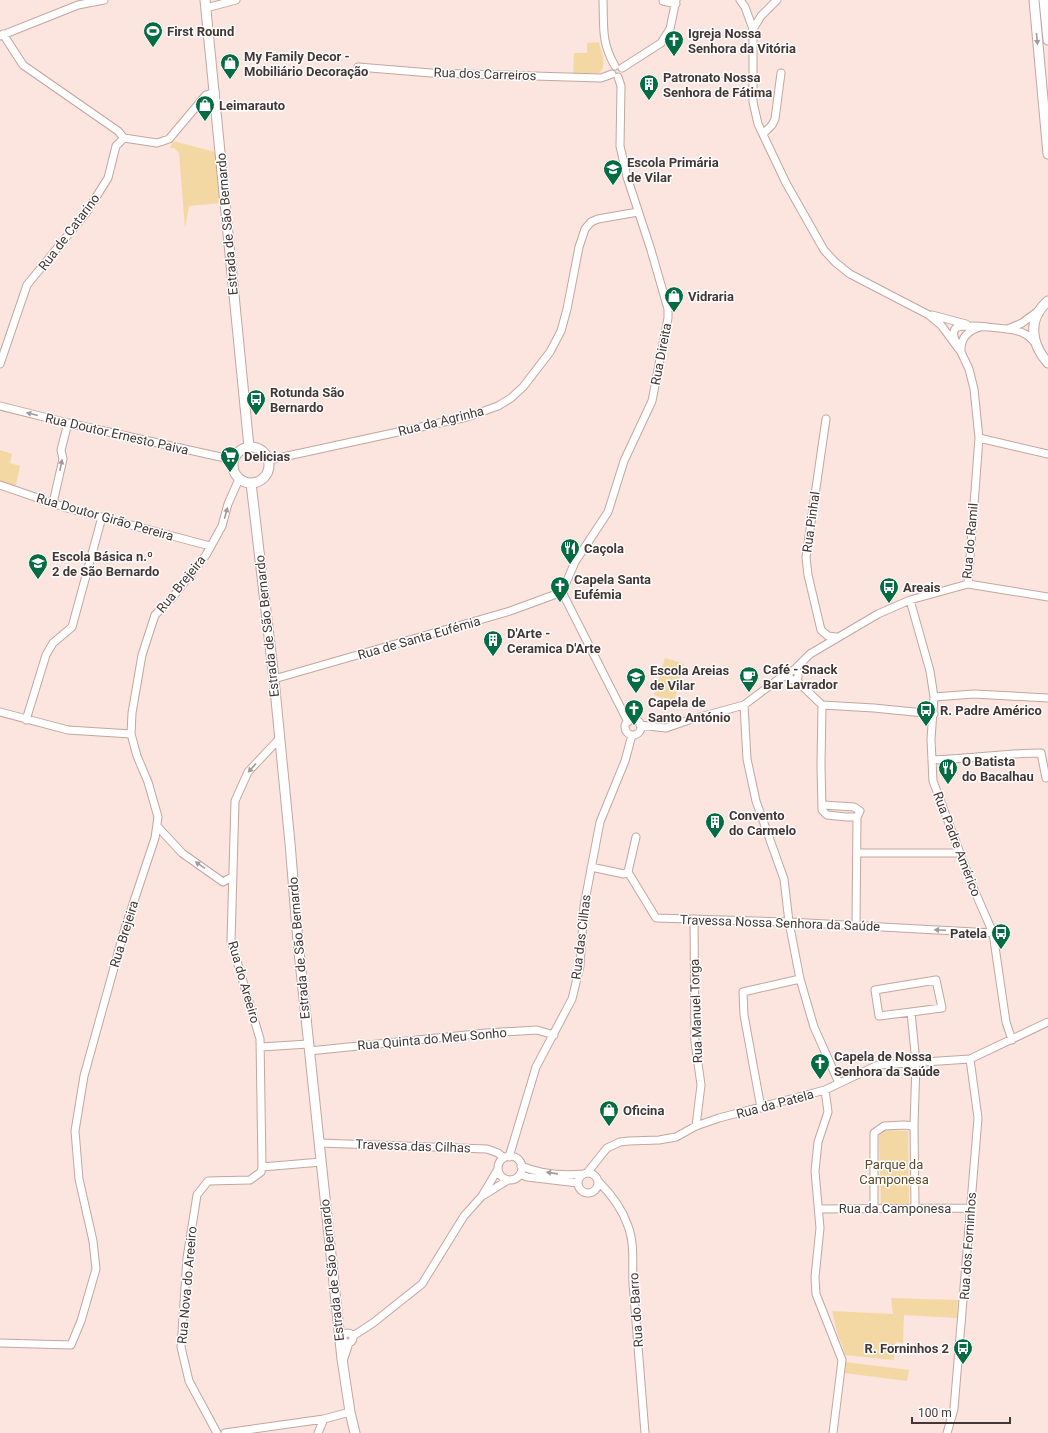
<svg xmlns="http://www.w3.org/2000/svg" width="1048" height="1433" font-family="Roboto,sans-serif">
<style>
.green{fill:#f4d8a3}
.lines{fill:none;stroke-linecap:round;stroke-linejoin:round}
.minor-casing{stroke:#c3a6a0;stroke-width:9}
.major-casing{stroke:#c3a6a0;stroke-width:11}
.minor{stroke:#fff;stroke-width:7}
.major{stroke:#fff;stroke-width:9}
.oneway{fill:#a19b9a}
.labels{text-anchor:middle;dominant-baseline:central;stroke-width:3;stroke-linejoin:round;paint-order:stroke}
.poi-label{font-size:13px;font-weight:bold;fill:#433735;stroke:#fff;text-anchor:start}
.street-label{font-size:13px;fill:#433735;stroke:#fff}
.park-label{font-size:13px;fill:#5c4925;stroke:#fff}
</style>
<rect width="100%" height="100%" fill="#fce4df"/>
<path class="green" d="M 599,42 C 601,51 608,66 599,73 L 573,73 L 574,53 L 587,53 L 587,43 Z
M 173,141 L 215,152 L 221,203 L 189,206 L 185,228 L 179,153 L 174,148 L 170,148 Z
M 0,450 L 12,454 L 10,463 L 20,466 L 15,489 L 0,483 Z
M 665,658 L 684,664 L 674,702 L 654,695 Z
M 883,1130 L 908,1131 L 909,1208 L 881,1208 L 879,1135 Z
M 891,1298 L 958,1300 L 957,1318 L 904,1315 L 903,1343 L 896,1342 L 894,1360 L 845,1355 L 842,1345 L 838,1336 L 832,1311 L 893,1314 Z
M 845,1362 L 909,1370 L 907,1381 L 844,1373 Z"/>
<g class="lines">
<g class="minor-casing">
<path id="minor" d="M 603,0 C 604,27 601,42 615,66
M 740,0 L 745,7 L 753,29 L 753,102 L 758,124 L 786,183 L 824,250 L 835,262 L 850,274 L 929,315 L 941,325 L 961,352 L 969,369 L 974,389 L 979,438 L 968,584 L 910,600 L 878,614 L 810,654 L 794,670 L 789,672 L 789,678 L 792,680 L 796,680 L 798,677 L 798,672 L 794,670
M 663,1 L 676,4
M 206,8 L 236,0
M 753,29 L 761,16 L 777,0
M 3,34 L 23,65 L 118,131 L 124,138
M 0,36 L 78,5 L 104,0
M 358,67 L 431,73 L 601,78 L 612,74
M 622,68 L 661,43 L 670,29 L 676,0
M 763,134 L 772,125 L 775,119 L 781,73
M 932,315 L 966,324
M 1008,329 L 1022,323 L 1037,312
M 956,342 C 954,338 952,332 956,328 C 962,323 1016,329 1023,333 C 1028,335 1032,339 1035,343
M 961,350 C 961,337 968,331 980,327
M 0,364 L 27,285 L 86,213 L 108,178 L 116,146 L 124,138 L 157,143 L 169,139 L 206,95 L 215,92
M 0,406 L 68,423 L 234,460
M 826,419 L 806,557 L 808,575 L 821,630 L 828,636 L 836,637
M 979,438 L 1048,454
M 269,460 L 467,417 L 498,406 L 511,398 L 523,387 L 550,352 L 561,331 L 567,309 L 579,247 L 585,229 L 591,222 L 598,219 L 638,212
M 0,485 L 67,508 L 210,546
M 53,503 L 63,459 L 61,450 L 68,423
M 968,584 L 1048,597
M 562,592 L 575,562 L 608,512 L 624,461 L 652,401 L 668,318 L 668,309 L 651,250 L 627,177 L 620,146 L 621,86 L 618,77
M 562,592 L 628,722
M 910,600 L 930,671 L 934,697 L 931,739 L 933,781 L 972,885 L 993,933 L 1006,1022 L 1012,1040
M 274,679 L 510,611 L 562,592
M 796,680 L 822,705 L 874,708 L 934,714
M 934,697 L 974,694 L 1048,698
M 744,705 L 747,759 L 756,801 L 784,879 L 789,922 L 800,979 L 814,1027 L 839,1083
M 822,705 L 821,765 L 822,810 L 827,815 L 846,817 L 857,817 L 856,925
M 0,712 L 68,730 L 131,734
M625 727a8 8 0 1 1 16 0a8 8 0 1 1-16 0Z
M 26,720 L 46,655 L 53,643 L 72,627 L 102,517
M 640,725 L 666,728 L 689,720 L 744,705 L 780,678 L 788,675
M 932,760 C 969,759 1005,753 1041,753 L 1046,778
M 823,805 L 854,807 L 860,811 L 857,817
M 157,826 L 182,853 L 223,882 L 232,877
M 636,837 L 628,872 L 656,918 L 789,922 L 993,933
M 857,853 L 960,853
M 591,867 L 624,874 L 628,872
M 694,919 L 695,1042 L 701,1085 L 696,1126
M 911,1012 L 879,1016 L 875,990 L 936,980 L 942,1008 L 911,1012 L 916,1063 L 914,1126 L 915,1208
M 261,1047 L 308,1044
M 309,1051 L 486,1033 L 537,1030 L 554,1035
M 825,1090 L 828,1112 L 818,1142 L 815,1171 L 820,1228 L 815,1277 L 816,1294 L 842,1360 L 833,1433
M 761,1108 L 744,1015 L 743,992 L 800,979
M 319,1143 L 487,1149 L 498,1153 L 504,1158
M498 1168a12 12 0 1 1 24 0a12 12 0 1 1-24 0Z
M 509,1157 L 536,1067 L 572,999 L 580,966 L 584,906 L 600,822 L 625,761 L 632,735
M 521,1166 C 540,1174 564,1176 584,1174
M 262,1167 L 260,1039 L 231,941 L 235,801 L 248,772 L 279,739
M578 1183a10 10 0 1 1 20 0a10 10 0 1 1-20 0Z
M 587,1173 L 607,1148 L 620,1142 L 629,1141 L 659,1140 L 676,1137 L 696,1126 L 719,1118 L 825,1090 L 878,1065 L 970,1059 L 1048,1022
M 520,1174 L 527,1177 L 578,1183
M 598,1181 C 611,1194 622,1208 628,1226 C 635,1244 632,1265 633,1284 C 637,1333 641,1383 645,1433
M 484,1195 L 508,1180
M 874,1208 L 874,1133 L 884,1126 L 904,1125 L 914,1126
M 819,1209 L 971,1208
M343 1338a5 5 0 1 1 10 0a5 5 0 1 1-10 0Z
M 353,1336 L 373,1323 L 422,1284 L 464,1216 L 482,1196 L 498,1169
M 0,1343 L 71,1345 L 81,1321 L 96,1269 L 93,1241 L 79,1179 L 75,1131 L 84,1076 L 125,928 L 155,838 L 158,817 L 148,782 L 137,756 L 131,734 L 132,713 L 142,655 L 155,615 L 172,598 L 206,555 L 222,526 L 228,504 L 239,479
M 343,1361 L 349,1343
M 217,1433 L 189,1381 L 181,1347 L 187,1258 L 197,1195 L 208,1181 L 250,1180 L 261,1172 L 262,1167 L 321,1162
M 225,1433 L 324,1419 L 350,1412
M 318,1433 L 324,1419
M 947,1433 L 954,1409 L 978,1118 L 970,1059"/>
</g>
<g class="major-casing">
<path id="major" d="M 205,0 L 249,447
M 1034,0 L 1048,154
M 1044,0 L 1048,40
M 1048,301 C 1027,319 1031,344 1048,363
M233 465a18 18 0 1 1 36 0a18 18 0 1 1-36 0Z
M 251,483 L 274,679 L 290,843 L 298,942 L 342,1359 L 350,1412 L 355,1433"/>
</g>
<use href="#minor" class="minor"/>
<use href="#major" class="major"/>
</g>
<defs><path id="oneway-solid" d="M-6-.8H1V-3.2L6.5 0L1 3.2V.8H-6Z"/></defs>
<g class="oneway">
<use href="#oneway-solid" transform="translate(1037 39) rotate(85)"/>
<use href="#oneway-solid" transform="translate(32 414) rotate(-166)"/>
<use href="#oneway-solid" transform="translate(61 465) rotate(-79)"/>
<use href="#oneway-solid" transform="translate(226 513) rotate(-75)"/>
<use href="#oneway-solid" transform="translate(252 768) rotate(132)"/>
<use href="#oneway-solid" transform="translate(200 865) rotate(-145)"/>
<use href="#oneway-solid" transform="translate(940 930) rotate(-177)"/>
<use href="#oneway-solid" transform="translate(552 1173) rotate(-172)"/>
</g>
<defs>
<g id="stadium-pin" transform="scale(1)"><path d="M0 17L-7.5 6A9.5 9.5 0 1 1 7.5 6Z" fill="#046c42" stroke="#fff"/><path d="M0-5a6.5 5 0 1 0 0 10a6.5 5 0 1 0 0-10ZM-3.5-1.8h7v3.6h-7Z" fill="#fff"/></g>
<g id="church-pin" transform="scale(1)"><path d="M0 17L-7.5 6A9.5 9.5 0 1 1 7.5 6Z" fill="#046c42" stroke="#fff"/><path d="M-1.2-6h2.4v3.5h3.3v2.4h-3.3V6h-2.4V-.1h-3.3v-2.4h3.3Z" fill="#fff"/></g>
<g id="shop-pin" transform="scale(1)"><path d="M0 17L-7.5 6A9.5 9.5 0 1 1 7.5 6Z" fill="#046c42" stroke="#fff"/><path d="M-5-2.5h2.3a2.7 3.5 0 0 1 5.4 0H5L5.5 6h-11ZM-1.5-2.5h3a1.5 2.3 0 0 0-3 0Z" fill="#fff"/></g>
<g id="building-pin" transform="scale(1)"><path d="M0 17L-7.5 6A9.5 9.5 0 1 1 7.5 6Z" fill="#046c42" stroke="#fff"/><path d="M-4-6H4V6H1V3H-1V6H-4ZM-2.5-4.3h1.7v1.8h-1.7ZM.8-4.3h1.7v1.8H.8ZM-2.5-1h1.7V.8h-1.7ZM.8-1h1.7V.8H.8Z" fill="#fff"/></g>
<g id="school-pin" transform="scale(1)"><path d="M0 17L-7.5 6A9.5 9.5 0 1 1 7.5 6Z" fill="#046c42" stroke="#fff"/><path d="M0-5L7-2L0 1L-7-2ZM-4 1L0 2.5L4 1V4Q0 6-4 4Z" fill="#fff"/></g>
<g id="bus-pin" transform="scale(1)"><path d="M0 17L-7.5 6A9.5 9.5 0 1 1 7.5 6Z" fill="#046c42" stroke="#fff"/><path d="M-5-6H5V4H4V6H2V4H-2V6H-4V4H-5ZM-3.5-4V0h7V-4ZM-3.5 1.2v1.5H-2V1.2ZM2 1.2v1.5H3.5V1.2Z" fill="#fff"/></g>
<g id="supermarket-pin" transform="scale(1)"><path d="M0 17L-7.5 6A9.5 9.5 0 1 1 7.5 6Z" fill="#046c42" stroke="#fff"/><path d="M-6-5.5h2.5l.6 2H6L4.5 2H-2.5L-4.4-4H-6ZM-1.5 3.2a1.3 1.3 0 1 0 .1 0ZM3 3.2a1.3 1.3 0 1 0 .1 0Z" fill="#fff"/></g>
<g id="restaurant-pin" transform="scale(1)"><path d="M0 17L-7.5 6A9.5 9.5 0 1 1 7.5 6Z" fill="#046c42" stroke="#fff"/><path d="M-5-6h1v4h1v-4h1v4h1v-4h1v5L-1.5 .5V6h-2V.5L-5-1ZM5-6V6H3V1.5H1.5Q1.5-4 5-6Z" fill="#fff"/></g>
<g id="cafe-pin" transform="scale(1)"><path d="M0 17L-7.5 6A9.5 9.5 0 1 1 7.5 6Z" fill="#046c42" stroke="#fff"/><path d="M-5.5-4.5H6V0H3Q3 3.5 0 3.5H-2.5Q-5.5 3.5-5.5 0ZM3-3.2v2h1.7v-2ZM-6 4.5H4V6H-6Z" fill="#fff"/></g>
</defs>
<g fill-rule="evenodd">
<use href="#stadium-pin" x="153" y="31"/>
<use href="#church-pin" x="674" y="40"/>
<use href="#shop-pin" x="230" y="63"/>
<use href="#building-pin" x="649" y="84"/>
<use href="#shop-pin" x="205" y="105"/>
<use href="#school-pin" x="613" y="169"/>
<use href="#shop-pin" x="674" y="296"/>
<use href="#bus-pin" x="256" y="399"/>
<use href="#supermarket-pin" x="230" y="456"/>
<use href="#restaurant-pin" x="570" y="548"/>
<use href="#school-pin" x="38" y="563"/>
<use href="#church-pin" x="560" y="586"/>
<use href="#bus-pin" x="889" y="587"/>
<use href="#building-pin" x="493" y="640"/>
<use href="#cafe-pin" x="749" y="676"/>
<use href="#school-pin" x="636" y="677"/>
<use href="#church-pin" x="634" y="709"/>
<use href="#bus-pin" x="926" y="710"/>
<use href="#restaurant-pin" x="948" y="768"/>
<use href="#building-pin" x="715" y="822"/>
<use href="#bus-pin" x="1001" y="933"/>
<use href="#church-pin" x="820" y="1063"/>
<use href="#shop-pin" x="609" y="1110"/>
<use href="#bus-pin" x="963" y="1348"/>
</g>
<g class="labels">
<g class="poi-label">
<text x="167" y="31">First Round</text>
<text x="688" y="33">Igreja Nossa<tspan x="688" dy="15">Senhora da Vitória</tspan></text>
<text x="244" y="56">My Family Decor -<tspan x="244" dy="15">Mobiliário Decoração</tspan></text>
<text x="663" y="77">Patronato Nossa<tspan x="663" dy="15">Senhora de Fátima</tspan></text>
<text x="219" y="105">Leimarauto</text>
<text x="627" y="162">Escola Primária<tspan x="627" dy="15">de Vilar</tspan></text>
<text x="688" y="296">Vidraria</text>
<text x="270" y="392">Rotunda São<tspan x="270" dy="15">Bernardo</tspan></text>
<text x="244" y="456">Delicias</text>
<text x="584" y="548">Caçola</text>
<text x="52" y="556">Escola Básica n.º<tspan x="52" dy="15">2 de São Bernardo</tspan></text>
<text x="574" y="579">Capela Santa<tspan x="574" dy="15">Eufémia</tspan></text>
<text x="903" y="587">Areais</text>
<text x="507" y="633">D'Arte -<tspan x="507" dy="15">Ceramica D'Arte</tspan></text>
<text x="763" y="669">Café - Snack<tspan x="763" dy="15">Bar Lavrador</tspan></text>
<text x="650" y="670">Escola Areias<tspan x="650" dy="15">de Vilar</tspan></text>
<text x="648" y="702">Capela de<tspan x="648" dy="15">Santo António</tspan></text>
<text x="940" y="710">R. Padre Américo</text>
<text x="962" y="761">O Batista<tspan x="962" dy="15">do Bacalhau</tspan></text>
<text x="729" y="815">Convento<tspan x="729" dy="15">do Carmelo</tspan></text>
<text x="987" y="933" text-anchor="end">Patela</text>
<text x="834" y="1056">Capela de Nossa<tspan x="834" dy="15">Senhora da Saúde</tspan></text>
<text x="623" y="1110">Oficina</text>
<text x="949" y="1348" text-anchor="end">R. Forninhos 2</text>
</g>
<g class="street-label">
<text transform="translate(485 74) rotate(2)">Rua dos Carreiros</text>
<text transform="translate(227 224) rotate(-95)">Estrada de São Bernardo</text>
<text transform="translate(69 232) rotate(-53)">Rua de Catarino</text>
<text transform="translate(661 354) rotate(-79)">Rua Direita</text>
<text transform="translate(441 421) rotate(-14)">Rua da Agrinha</text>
<text transform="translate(117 434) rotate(13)">Rua Doutor Ernesto Paiva</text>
<text transform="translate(105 517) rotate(16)">Rua Doutor Girão Pereira</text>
<text transform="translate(811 522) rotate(-82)">Rua Pinhal</text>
<text transform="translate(970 541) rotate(-85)">Rua do Ramil</text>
<text transform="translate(181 584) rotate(-51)">Rua Brejeira</text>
<text transform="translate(267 626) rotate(-96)">Estrada de São Bernardo</text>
<text transform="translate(419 638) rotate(-16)">Rua de Santa Eufémia</text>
<text transform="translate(957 844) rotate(69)">Rua Padre Américo</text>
<text transform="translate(780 923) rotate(2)">Travessa Nossa Senhora da Saúde</text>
<text transform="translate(124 934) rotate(-73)">Rua Brejeira</text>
<text transform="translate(581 937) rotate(-83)">Rua das Cilhas</text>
<text transform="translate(299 948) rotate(-95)">Estrada de São Bernardo</text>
<text transform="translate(244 982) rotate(74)">Rua do Areeiro</text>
<text transform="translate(696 1011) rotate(-92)">Rua Manuel Torga</text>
<text transform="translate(432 1039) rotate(-5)">Rua Quinta do Meu Sonho</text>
<text transform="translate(775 1104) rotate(-15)">Rua da Patela</text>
<text transform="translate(413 1146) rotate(2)">Travessa das Cilhas</text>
<text x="895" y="1208">Rua da Camponesa</text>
<text transform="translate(968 1246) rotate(-86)">Rua dos Forninhos</text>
<text transform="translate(332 1270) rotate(-96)">Estrada de São Bernardo</text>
<text transform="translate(187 1285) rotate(-85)">Rua Nova do Areeiro</text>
<text transform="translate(636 1310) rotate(-94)">Rua do Barro</text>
</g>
<g class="park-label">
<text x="894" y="1164">Parque da<tspan x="894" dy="15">Camponesa</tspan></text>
</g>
</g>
<path d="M912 1417v6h98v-6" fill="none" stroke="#433735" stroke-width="2"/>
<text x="918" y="1417" font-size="12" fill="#433735" stroke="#ffffff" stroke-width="3" paint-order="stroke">100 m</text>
</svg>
